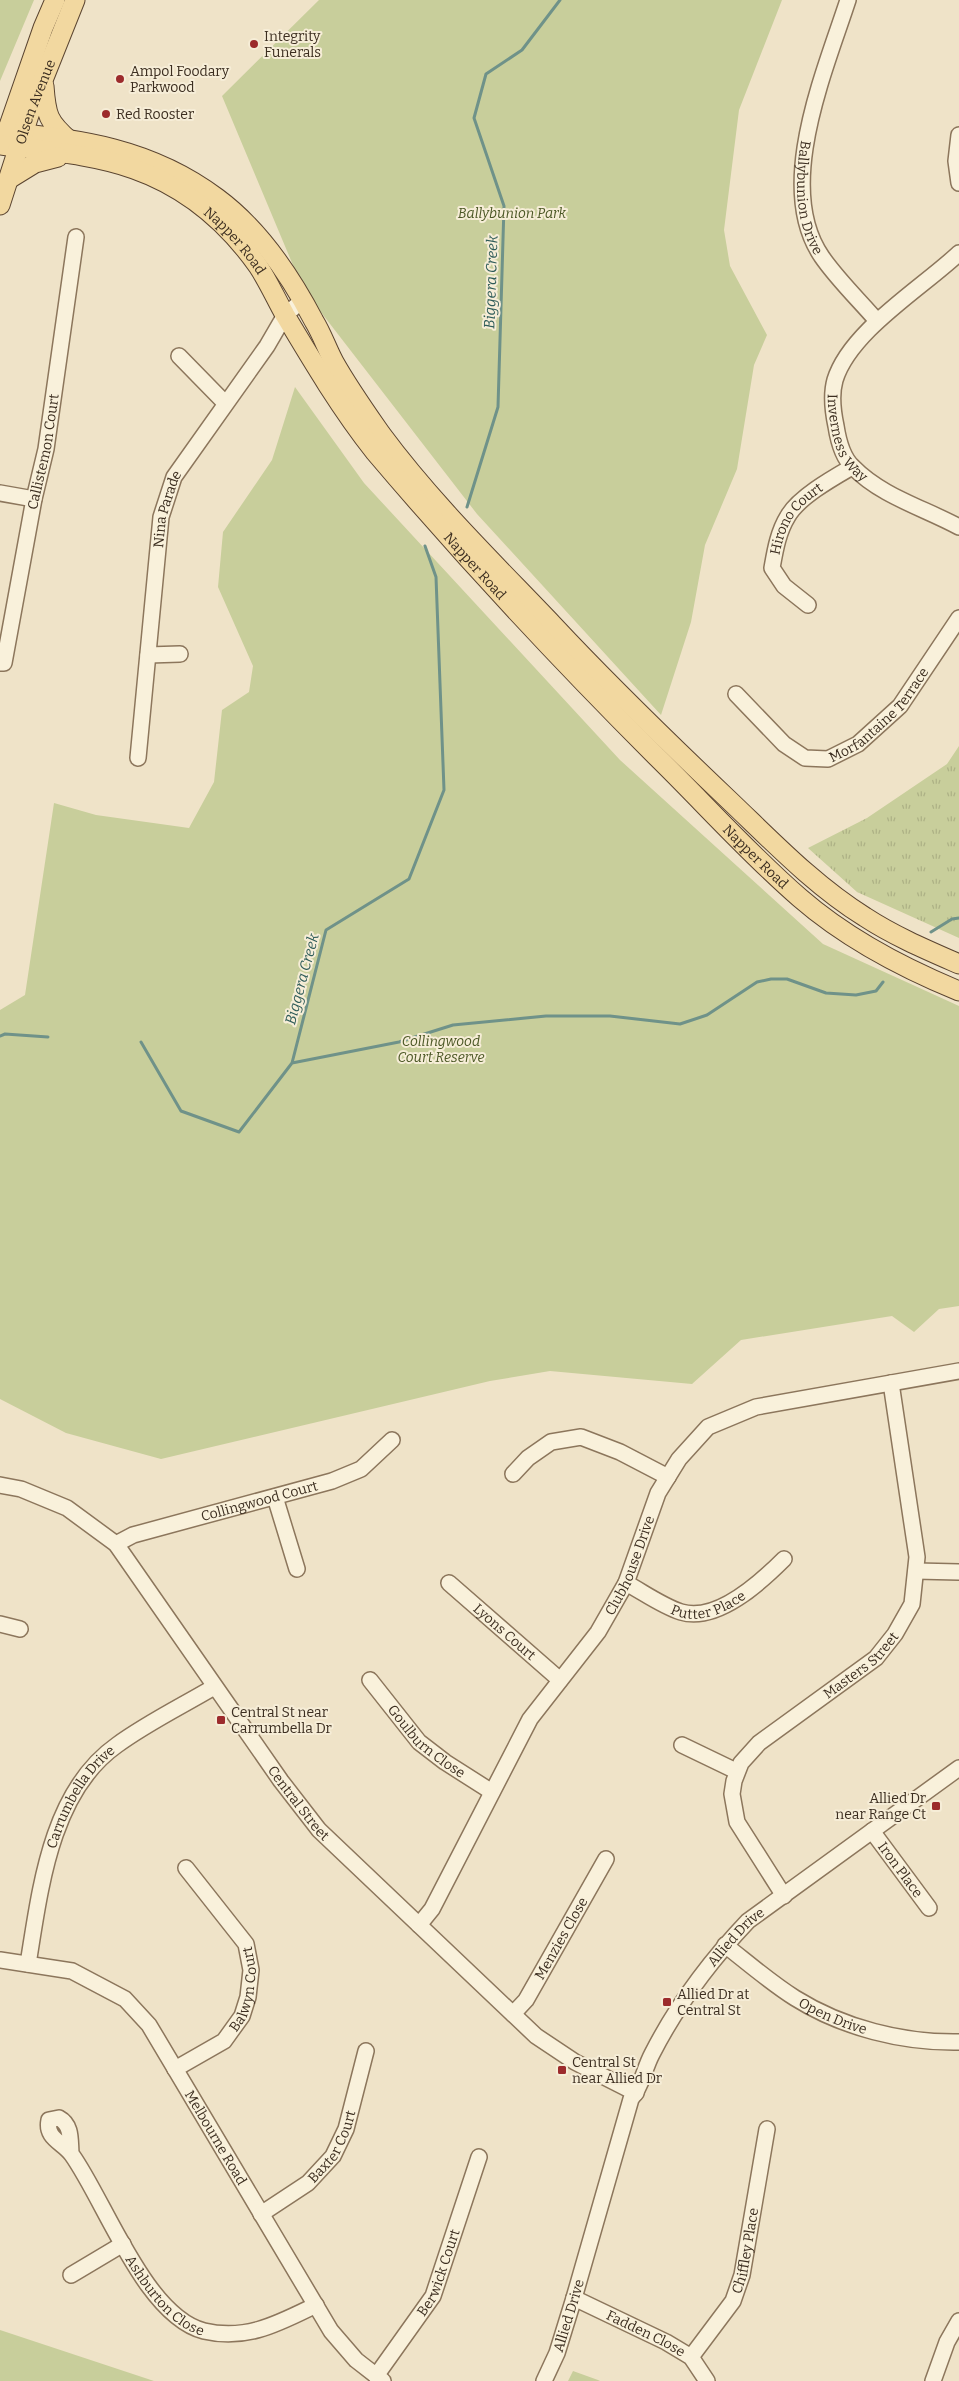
<svg xmlns="http://www.w3.org/2000/svg" width="959" height="2381" font-family="Bitter,serif">
<style>
.grass{fill:url(#grass-tufts)}
.green{fill:#c8ce9b}
.lines{fill:none;stroke-linecap:round;stroke-linejoin:round}
.stream{stroke:#6f9289;stroke-width:3}
.minor-casing{stroke:#8c765c;stroke-width:18}
.major-casing{stroke:#5a4430;stroke-width:21}
.minor{stroke:#f9f1db;stroke-width:15}
.major{stroke:#f2d8a0;stroke-width:19}
.poi-dot{fill:#9c2b2c;stroke:#f6edd7;stroke-width:2}
.labels{text-anchor:middle;stroke-width:4;stroke-linejoin:round;paint-order:stroke}
.poi-label{font-size:14px;fill:#3c2e20;stroke:#f6edd7;text-anchor:start}
.street-label{font-size:14px;fill:#3c2e20;stroke:#f6edd7}
.park-label{font-size:14px;font-style:italic;fill:#4c5826;stroke:#f6edd7}
.water-label{font-size:15px;font-style:italic;fill:#2f5c59;stroke:#f6edd7}
</style>
<defs>
<pattern id="grass-tufts" width="24" height="20" patternUnits="userSpaceOnUse" patternTransform="scale(1.25)"><rect width="24" height="20" fill="#c8ce9b"/><path d="M3 7l-1-3M5 7V3M7 7l1-3M15 17l-1-3M17 17v-4M19 17l1-3" fill="none" stroke="#adb185"/></pattern>
</defs>
<rect width="100%" height="100%" fill="#efe3c8"/>
<path class="grass" d="M959 746V938L857 892 808 848 867 818 947 764Z"/>
<path class="green" d="M0 0H34L0 81Z
M319 0H782L739 110 724 230 730 266 767 335 754 365 737 469 705 545 691 622 661 715 477 514 303 289 222 96Z
M295 387 364 483 620 760 823 944 959 1006V1306L939 1309 914 1332 892 1316 741 1340 692 1384 550 1371 490 1381 161 1459 66 1433 0 1399V1010L25 995 54 803 96 815 189 828 214 782 222 710 249 692 253 666 218 587 223 532 272 460Z
M0 2330 154 2381H0Z
M573 2371 598 2380 600 2381H568Z"/>
<g class="lines">
<path class="stream" d="M467 507 498 407 504 206 474 118 486 74 522 50 560 0
M931 932 952 919 959 918
M0 1036 5 1034 48 1037
M141 1042 181 1111 239 1132 292 1063 326 930 409 879 444 790 436 577 425 546
M292 1063 399 1042 453 1025 546 1016H610L680 1024 707 1015 757 982 771 979H787L826 993 856 995 876 991 883 982"/>
<g class="minor-casing">
<g id="minor">
<path id="s1" d="M848 0C825 71 774 188 822 257 838 280 859 300 877 321"/>
<path d="M959 135 956 161 959 183"/>
<path id="s2" d="M959 253C922 288 850 331 835 380 831 394 833 412 836 426 838 439 843 458 853 467 881 496 924 508 959 527"/>
<path d="M179 356 225 403"/>
<path d="M0 493 34 499"/>
<path id="s3" d="M808 605 784 586 772 568C775 551 778 532 788 516 799 497 833 478 852 467"/>
<path d="M148 655 180 654"/>
<path id="s4" d="M0 663H4L34 499 46 449 76 237"/>
<path id="s5" d="M736 694 784 744 805 758 828 759 858 744 900 706 959 618"/>
<path id="s6" d="M138 758 161 517 174 477 267 346 285 315 302 301"/>
<path d="M513 1474 528 1458 551 1442 581 1437 620 1452 668 1477"/>
<path id="s7" d="M0 1485 21 1489 67 1508 116 1544 281 1781 319 1830 536 2036 575 2062 636 2093"/>
<path d="M275 1497 297 1569"/>
<path id="s8" d="M116 1544 133 1535 332 1481 361 1469 392 1440"/>
<path d="M916 1571 959 1572"/>
<path id="s9" d="M449 1583 560 1680"/>
<path id="s10" d="M626 1583C643 1592 662 1606 681 1612 717 1623 761 1582 784 1559"/>
<path d="M0 1624 20 1629"/>
<path id="s11" d="M370 1680 419 1742 445 1762 492 1792"/>
<path d="M682 1745 736 1771"/>
<path id="s12" d="M872 1831 929 1908"/>
<path id="s13" d="M784 1896 737 1822 732 1794 734 1781 741 1763 759 1743 876 1658 895 1634 912 1604 917 1557 891 1383"/>
<path id="s14" d="M419 1925 432 1909 530 1719 598 1632 626 1583 658 1493 679 1459 708 1427 756 1407 959 1371"/>
<path id="s15" d="M725 1945C748 1963 771 1983 795 1998 843 2028 903 2043 959 2042"/>
<path id="s16" d="M0 1960 72 1971 125 1999 149 2025 331 2331 356 2360 383 2381"/>
<path id="s17" d="M28 1964C40 1891 50 1792 117 1745 147 1723 182 1706 214 1687"/>
<path id="s18" d="M513 2014 526 2000 606 1859"/>
<path id="s19" d="M175 2069 224 2041 242 2016 248 1997 251 1970 246 1944 186 1868"/>
<path id="s20" d="M71 2153C70 2140 72 2125 59 2118L49 2120C45 2139 63 2142 72 2155 105 2201 145 2316 204 2331 247 2341 279 2323 316 2305"/>
<path id="s21" d="M261 2214 308 2183 333 2156 346 2129 366 2051"/>
<path d="M71 2275 123 2244"/>
<path id="s22" d="M574 2298 666 2342 691 2357 707 2381"/>
<path id="s23" d="M691 2357 733 2301 742 2275 767 2129"/>
<path id="s24" d="M376 2376 433 2296 479 2157"/>
<path id="s25" d="M544 2381 557 2353 574 2298 631 2099C642 2086 644 2069 652 2054 677 2005 710 1961 748 1921L959 1768"/>
<path d="M933 2381 947 2342 959 2321"/>
</g>
</g>
<g class="major-casing">
<g id="major">
<path d="M44 86C46 115 48 122 70 141"/>
<path d="M0 132C79 138 152 149 217 198 259 229 290 275 314 321 322 334 327 349 334 362 348 387 365 411 381 434 432 503 494 563 553 625 610 686 670 744 730 801 773 842 815 886 865 917 894 936 927 950 959 964"/>
<path d="M3 143 43 28 55 0"/>
<path id="s26" d="M0 145C45 151 92 154 134 169 185 187 227 222 258 266 268 281 276 299 285 315 313 362 341 409 375 452 464 557 559 659 656 756 704 803 749 854 800 898 846 938 903 968 959 991"/>
<path d="M9 179 35 163 58 157"/>
<path id="s27" d="M0 205 29 115 75 0"/>
</g>
</g>
<use href="#minor" class="minor"/>
<use href="#major" class="major"/>
</g>
<g class="poi-dot">
<circle cx="254" cy="44" r="5"/>
<circle cx="120" cy="79" r="5"/>
<circle cx="106" cy="114" r="5"/>
<rect x="216" y="1715" width="10" height="10" rx="2.5"/>
<rect x="931" y="1801" width="10" height="10" rx="2.5"/>
<rect x="662" y="1997" width="10" height="10" rx="2.5"/>
<rect x="557" y="2065" width="10" height="10" rx="2.5"/>
</g>
<g class="labels">
<g class="poi-label">
<text x="264" y="41">Integrity<tspan x="264" dy="16">Funerals</tspan></text>
<text x="130" y="76">Ampol Foodary<tspan x="130" dy="16">Parkwood</tspan></text>
<text x="116" y="119">Red Rooster</text>
<text x="231" y="1717">Central St near<tspan x="231" dy="16">Carrumbella Dr</tspan></text>
<text x="926" y="1803" text-anchor="end">Allied Dr<tspan x="926" dy="16">near Range Ct</tspan></text>
<text x="677" y="1999">Allied Dr at<tspan x="677" dy="16">Central St</tspan></text>
<text x="572" y="2067">Central St<tspan x="572" dy="16">near Allied Dr</tspan></text>
</g>
<g class="street-label">
<text dy="5" stroke="none"><textPath href="#s27" startOffset="109">Olsen Avenue</textPath></text>
<text dy="5" stroke="none"><textPath href="#s1" startOffset="205">Ballybunion Drive</textPath></text>
<text dy="5" stroke="none"><textPath href="#s26" startOffset="262">Napper Road</textPath></text>
<text dy="5" stroke="none"><textPath href="#s2" startOffset="241">Inverness Way</textPath></text>
<text dy="5" stroke="none"><textPath href="#s4" startOffset="219">Callistemon Court</textPath></text>
<text dy="5" stroke="none"><textPath href="#s6" startOffset="251">Nina Parade</textPath></text>
<text dy="5" stroke="none"><textPath href="#s3" startOffset="109">Hirono Court</textPath></text>
<text dy="5" stroke="none"><textPath href="#s26" startOffset="668">Napper Road</textPath></text>
<text dy="5" stroke="none"><textPath href="#s5" startOffset="186">Morfantaine Terrace</textPath></text>
<text dy="5" stroke="none"><textPath href="#s26" startOffset="1072">Napper Road</textPath></text>
<text dy="5" stroke="none"><textPath href="#s8" startOffset="150">Collingwood Court</textPath></text>
<text dy="5" stroke="none"><textPath href="#s14" startOffset="419">Clubhouse Drive</textPath></text>
<text dy="5" stroke="none"><textPath href="#s10" startOffset="91">Putter Place</textPath></text>
<text dy="5" stroke="none"><textPath href="#s9" startOffset="74">Lyons Court</textPath></text>
<text dy="5" stroke="none"><textPath href="#s13" startOffset="304">Masters Street</textPath></text>
<text dy="5" stroke="none"><textPath href="#s11" startOffset="84">Goulburn Close</textPath></text>
<text dy="5" stroke="none"><textPath href="#s17" startOffset="178">Carrumbella Drive</textPath></text>
<text dy="5" stroke="none"><textPath href="#s7" startOffset="449">Central Street</textPath></text>
<text dy="5" stroke="none"><textPath href="#s12" startOffset="48">Iron Place</textPath></text>
<text dy="5" stroke="none"><textPath href="#s18" startOffset="90">Menzies Close</textPath></text>
<text dy="5" stroke="none"><textPath href="#s25" startOffset="490">Allied Drive</textPath></text>
<text dy="5" stroke="none"><textPath href="#s19" startOffset="114">Balwyn Court</textPath></text>
<text dy="5" stroke="none"><textPath href="#s15" startOffset="130">Open Drive</textPath></text>
<text dy="5" stroke="none"><textPath href="#s16" startOffset="299">Melbourne Road</textPath></text>
<text dy="5" stroke="none"><textPath href="#s21" startOffset="101">Baxter Court</textPath></text>
<text dy="5" stroke="none"><textPath href="#s23" startOffset="122">Chiffley Place</textPath></text>
<text dy="5" stroke="none"><textPath href="#s24" startOffset="122">Berwick Court</textPath></text>
<text dy="5" stroke="none"><textPath href="#s20" startOffset="264">Ashburton Close</textPath></text>
<text dy="5" stroke="none"><textPath href="#s25" startOffset="70">Allied Drive</textPath></text>
<text dy="5" stroke="none"><textPath href="#s22" startOffset="80">Fadden Close</textPath></text>
</g>
<g class="park-label">
<text x="512" y="218">Ballybunion Park</text>
<text x="441" y="1046">Collingwood<tspan x="441" dy="16">Court Reserve</tspan></text>
</g>
<g class="water-label">
<text transform="translate(491 282) rotate(-88)" y="5">Biggera Creek</text>
<text transform="translate(302 979) rotate(-75)" y="5">Biggera Creek</text>
</g>
</g>
</svg>
